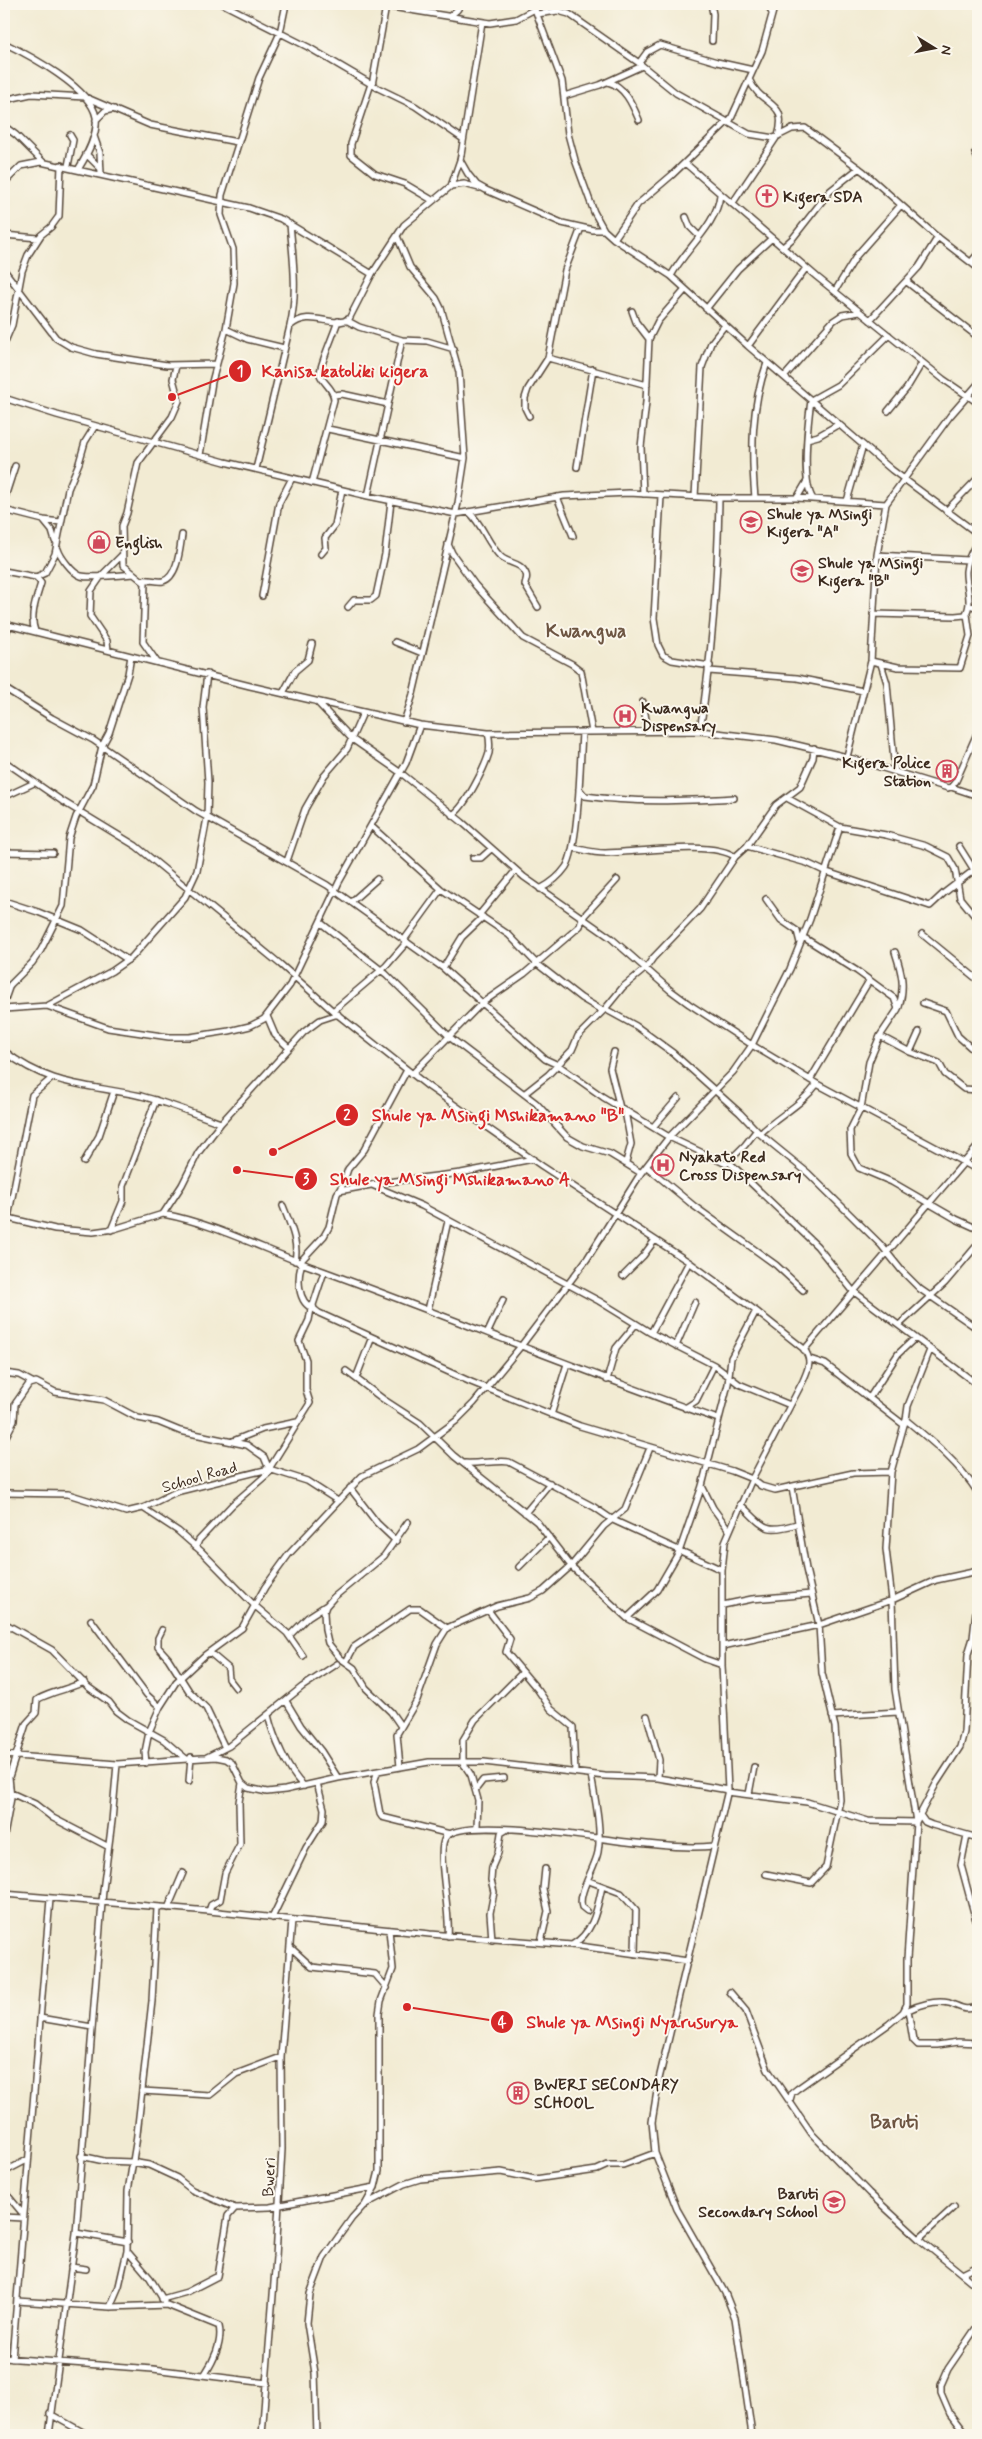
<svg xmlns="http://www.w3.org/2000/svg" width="982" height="2439" font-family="Mynerve,sans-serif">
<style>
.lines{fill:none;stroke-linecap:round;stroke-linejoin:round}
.minor-casing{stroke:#564739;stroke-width:8}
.minor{stroke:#fff;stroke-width:5}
.labels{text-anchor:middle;stroke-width:4;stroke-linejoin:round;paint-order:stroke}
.poi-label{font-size:16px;font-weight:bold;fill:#3b2a1e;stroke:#fbf7ec;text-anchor:start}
.street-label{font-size:16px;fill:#3b2a1e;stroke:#fbf7ec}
.quarter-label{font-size:19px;font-weight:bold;fill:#6d5542;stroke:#fbf7ec}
.leader{fill:none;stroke:#d62828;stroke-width:2}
.callout-dot{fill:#d62828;stroke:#fbf7ec;stroke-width:2}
.mark-label{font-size:15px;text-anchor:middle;font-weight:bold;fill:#fff}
.callout-label{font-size:18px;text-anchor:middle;font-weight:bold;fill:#d62828;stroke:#fbf7ec;stroke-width:4;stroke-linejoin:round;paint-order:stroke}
</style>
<rect width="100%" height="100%" fill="#fbf7ec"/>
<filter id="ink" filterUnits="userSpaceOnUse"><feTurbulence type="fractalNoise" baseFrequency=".02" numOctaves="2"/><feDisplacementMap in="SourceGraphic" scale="10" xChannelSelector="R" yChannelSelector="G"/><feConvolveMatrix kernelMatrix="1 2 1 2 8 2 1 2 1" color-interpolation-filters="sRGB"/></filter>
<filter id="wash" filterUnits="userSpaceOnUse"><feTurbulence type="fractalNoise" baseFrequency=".0096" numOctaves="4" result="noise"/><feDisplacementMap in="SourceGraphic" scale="20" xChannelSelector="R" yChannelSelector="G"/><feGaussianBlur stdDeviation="1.12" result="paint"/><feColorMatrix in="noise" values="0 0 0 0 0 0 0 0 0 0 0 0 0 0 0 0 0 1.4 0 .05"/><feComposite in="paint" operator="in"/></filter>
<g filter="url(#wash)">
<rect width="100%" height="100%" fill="#f2ebd3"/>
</g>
<g filter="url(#ink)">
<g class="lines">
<g class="minor-casing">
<path id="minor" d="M223 4 308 47 378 88 415 106 463 139
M373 4 490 23 516 19 535 9
M533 4 562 81 568 134 575 160 594 212 604 230 614 239 671 276 748 346 892 470 978 534
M711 4 713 14 712 41
M767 4 772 13
M537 14 558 11 569 14 639 63 676 93 749 134 774 138 792 129 805 128 864 172 935 235 978 268
M450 16 457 10 461 4
M482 22 461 155 460 160 468 174 477 185 486 190 562 223 593 230H604
M4 43C29 55 91 88 96 117 98 133 87 155 79 168
M639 63 647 52 660 45 717 62 753 70
M749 79C761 108 789 99 778 136
M608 82C625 86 633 106 639 120
M371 84 351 144V155L375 174 405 184 432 200
M372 85 386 6
M564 96 600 85 642 66
M4 100 31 94 85 97 150 125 237 142
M96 120 105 111 114 109
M729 123 762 51 775 4
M4 126 16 135 43 162
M94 136 100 153 101 173
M975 153 978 159
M86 154 100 168
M685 163 817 277 943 379 978 403
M68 166 73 140 70 135
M4 183 21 166 41 162 249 208 281 219 372 274
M451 186 464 184 479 188
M732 204 776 138
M686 217 690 227 699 236
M4 235 38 238
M397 236 410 267 436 298 441 308 459 372 465 458 458 503 413 694 404 722
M614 239 638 204 672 175 727 122
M783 247 793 238 830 191 859 168
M971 262 978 254
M4 270 56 338 71 347 96 354 167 365 216 364
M671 276C685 249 717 225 720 195
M907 282 978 337
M835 291 857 255 901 205
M706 309 738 269 772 238
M632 311 636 322 649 339
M346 320 359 327 402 340 427 341 454 349
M870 320 919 267 938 237
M290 326C298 293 293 258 290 224
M226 329 247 339 284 348
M4 344 12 325 22 271 28 255 41 235 51 227 59 216 61 165
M748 346 806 268
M548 358 647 385
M784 377 833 321 842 315 860 312
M334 395 342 394 388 404
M4 398 57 415 225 462 368 496 456 514 564 496 629 493 719 498H797L886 504 950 416 978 384
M888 411 907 388 922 363
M529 416 525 408V398L528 389 548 358 565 270 581 228
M328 429 465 458
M807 439 818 436 839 424
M200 455 212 382 226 329 234 283 233 249 221 215 222 195 259 78 280 33 286 4
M577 467 593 369
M256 469 290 326C311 308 331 329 349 319L372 274 404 225 451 186 460 160
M312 483 334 400C334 389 324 384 320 375 318 370 335 331 338 321
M643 494 641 447 646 402 649 339 658 321 685 290
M368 496 402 340
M661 496 654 618 658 645 663 655 672 660 710 666
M557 497 573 536
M695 497 702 367 711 343 725 325
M755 498C751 452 751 406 767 363
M797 498 807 481
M813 499C801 482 808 422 811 400L838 385 889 335
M4 500 15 466
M847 501 863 445
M4 510 43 520 61 522
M946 511 978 478
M469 512C483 525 487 543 501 557 509 564 521 562 526 574 528 578 525 581 525 585L538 607
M43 520 52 531 55 541
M448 544 452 553 475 585 523 638 572 664 581 671 592 732
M58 549C60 556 72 573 81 576 89 578 123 575 133 574
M321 554 326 548 325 538 335 525 342 490
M877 555 968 560
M4 571 36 577 45 573 55 554 68 489 79 463 85 442 95 426
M143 580C150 579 157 582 163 581 178 577 180 547 182 535
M262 596 279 503 292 478
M969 605 978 608
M348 607 354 600H371L376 596 385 554 391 501
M873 614 955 616 965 615C974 603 965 585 966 571 967 559 972 550 978 541
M4 624 250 686 420 725 488 733 700 731 776 740 847 757 948 788 951 787 956 781 978 731
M35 631C29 616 37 597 41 583L36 577
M4 639 9 625
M395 642 422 653
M108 650 107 641 90 616 91 591 102 575 121 556
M871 661 898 667 960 668 970 636 967 614
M157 662 143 642 145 583 123 565 122 526 127 513 138 463 172 417 179 401 173 379 176 366
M881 664 887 683 895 772
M709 671 797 678 863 691
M4 688 52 718 93 740 196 811 327 885 443 968 545 1059 558 1065 603 1097 669 1137 726 1164 745 1145 756 1131
M283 693 295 671 308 660 312 644
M317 702 352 739 401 773 462 822 524 877 611 938 670 990 689 1004 752 1045 817 1084 978 1170
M643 702 648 731
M700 731C712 653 718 577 719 498
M847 757 871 661 877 555 886 504
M4 761 62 801 136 846 280 964 333 1011 429 1087 542 1166 689 1262 756 1311 804 1349C813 1361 808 1369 803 1381L752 1479 725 1542 722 1570V1665L728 1790 659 2079 652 2122 655 2153 677 2209 725 2293 735 2318 752 2435
M951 787 978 796
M579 789 585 796C634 803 684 801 734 798
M4 797 34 783
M787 798 840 827 886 835 926 846 948 857 955 869 960 898 978 920
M452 815C465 808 485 767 489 753 490 746 490 740 488 733
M371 826 441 889 509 935 536 963 581 998 603 1011
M747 846 807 863 824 871 930 906 944 893 978 867
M959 846 974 870
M574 848C584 850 594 853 605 853 634 853 714 840 735 857
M4 852 53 853
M473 858H481L491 849
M287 861 305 809 324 776 347 749 363 713
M540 889C550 884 559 877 566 867 579 846 580 762 582 733
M766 899 781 920 797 931 800 943
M4 901 38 912 82 930 128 960
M351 902 377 879
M479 915 516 870
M321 923 386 974 452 1039 536 1103 567 1137 583 1146 610 1154 641 1173
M922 934 978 980
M803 937 857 971 894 998 898 1009 880 1036 869 1062 861 1108 850 1130 851 1153 859 1168 892 1182 956 1219 978 1229
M404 940 441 889
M895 952C902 973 905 986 899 1007
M443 968 462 937 483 917
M4 1002 10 985 32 963 41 950 63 906 69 838 76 817 93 785 102 746 109 733 128 674 131 656
M923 1003 946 1011 958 1036 978 1054
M47 1006 108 1028 169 1037H190L229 1031 250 1026 264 1019 290 985 339 882 406 763 420 725
M4 1009 47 1006 112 971 132 957 185 897 197 871 207 818 208 782 203 707 207 674
M605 1009 623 987 646 968 653 958 700 909 735 857 747 846 776 805 800 787 813 758 814 748
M333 1011 386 966 407 942
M267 1016 275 1035 289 1048
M880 1036 910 1052 939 1063 945 1074 964 1089 978 1090
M4 1051C50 1087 87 1084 141 1096 168 1103 195 1114 221 1123
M614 1052 610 1068 620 1108
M910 1052 919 1032
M412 1074 482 1003 524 974 580 926 582 918 617 880
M810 1080 869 981
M524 1094 548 1075 572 1050 578 1036 605 1009 636 1026 673 1053 740 1113 760 1134 808 1173 881 1245 902 1271 920 1289 978 1329
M625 1111 631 1144 626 1162
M653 1127 678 1098
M760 1134C778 1116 802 1105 817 1084
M84 1162 99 1136 114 1091
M729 1162 817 1246 853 1291 978 1385
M647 1167 694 1206 776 1265 803 1290
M372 1185 422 1206 599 1301 651 1333 714 1365 739 1384 790 1405
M339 1191 387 1182 461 1173 533 1159
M283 1206C290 1224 299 1242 295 1261
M163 1214C216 1224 264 1250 315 1268 450 1317 583 1372 718 1419
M4 1217 55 1229 93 1232 114 1229 163 1214 182 1185 198 1153 221 1123 304 1032 320 1020 338 1014
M8 1218 32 1095 51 1079
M111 1230 123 1201V1186L156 1100
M299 1263 324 1236 329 1227 337 1194 343 1184 348 1169 364 1150 407 1070
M302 1263C297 1277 297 1303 314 1309
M324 1272 313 1305 314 1309 319 1313 471 1382 580 1426 732 1471 752 1479 761 1486 775 1490 853 1473 891 1472
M623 1276 643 1256 655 1240
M428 1310 448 1221
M899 1325 945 1283 978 1244
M488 1332 503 1300
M651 1333 689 1262
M676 1346 695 1302
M804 1350 978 1146
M810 1359 825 1364 904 1425 906 1420C933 1442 960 1464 978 1493
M346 1371 383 1399 420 1423 454 1456 537 1522 571 1566 627 1618 705 1659 722 1665
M4 1373 19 1375 32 1382
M356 1378 372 1337
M607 1380 616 1348 636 1324
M870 1397 898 1354 915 1338
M685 1408 696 1401 714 1365
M551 1415 567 1364
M906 1420 908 1406 930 1350
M4 1440 14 1421 15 1404 29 1384 36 1382 55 1392 104 1400 138 1418 158 1422 180 1431 247 1445 264 1457 269 1469
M233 1441 263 1429 297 1422
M465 1463C476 1464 502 1460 509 1462L594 1507 613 1520 722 1570
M269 1469 310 1403 306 1390V1360L299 1341 309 1320 311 1309
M702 1486 713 1508 729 1530
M350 1488 377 1523 396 1541
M4 1493 68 1494 126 1512 143 1508 176 1492 269 1469 307 1481 338 1501
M740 1504C765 1527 763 1534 797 1524
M143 1508 178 1531 202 1552 254 1605 287 1633 303 1656
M525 1513 550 1483
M196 1547 199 1540 232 1505 272 1470
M519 1567 549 1537
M723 1605 752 1599 811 1594
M488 1610 510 1639 506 1652 538 1690 551 1709 573 1727 575 1772
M627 1618 657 1590 679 1552 702 1486 728 1384 731 1358 756 1311
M91 1620 147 1695 160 1707
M4 1623 52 1650 88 1687 109 1702 116 1711 128 1720 164 1740 185 1758
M162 1630 158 1638V1647L168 1658 189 1691 206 1708 225 1748
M289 1636 308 1617 325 1606
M723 1646 819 1625 892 1600 936 1580 978 1571
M209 1652 228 1668 229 1679 236 1688
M346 1662 354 1647 410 1609H420L447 1628
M286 1701 301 1726 321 1751 338 1778
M268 1715C273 1736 288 1772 304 1786
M647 1716 659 1760 658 1778
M832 1716 898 1712
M400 1725 391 1712 366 1688 354 1668 340 1658 328 1643 325 1630 324 1612 326 1606 334 1597 384 1556 408 1522
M4 1755 117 1764 216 1757 226 1759 232 1763 242 1783 248 1788 267 1792 285 1790 338 1778 429 1762H484L605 1776 658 1778 728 1790
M207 1757 229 1746 302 1687 337 1664
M146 1763 145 1752 149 1732 160 1707 176 1682 205 1655 242 1628 265 1587 289 1554 362 1476 418 1449 456 1421 474 1403 521 1346 587 1259 641 1173 669 1137 733 1072 752 1045 790 969 810 919 840 827
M400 1767 397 1734 417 1700 437 1644 447 1628 497 1606 530 1598 543 1591 571 1566 604 1526 625 1509 650 1448
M378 1771 374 1782 380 1814 382 1817 450 1834
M189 1781 191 1757
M476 1789 483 1780 504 1778
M727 1792 807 1802 868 1821 916 1822 936 1784 960 1747 964 1732 968 1654 973 1638 978 1594
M11 1793 35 1804 53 1818 107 1846
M749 1794 754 1767
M920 1815 925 1822 932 1825 978 1838
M477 1827 478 1800 471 1775 463 1763V1740L475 1720 523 1672
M967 1835 961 1865 978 1928
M4 1836 11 1798 9 1777 26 1724 36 1713 37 1700C44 1694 72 1688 84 1682
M766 1874 811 1883 826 1867 840 1800 835 1727 822 1673 819 1625 806 1569 792 1487
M589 1881 621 1893 636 1910 635 1954
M4 1894 209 1911 430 1934 572 1945 688 1961
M168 1908 183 1873
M209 1911 211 1905 220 1900 225 1873 240 1844 239 1802 242 1783
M587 1911 582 1907C577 1894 595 1868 598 1852 602 1830 595 1798 591 1775
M272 1918 306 1848 323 1821 324 1809 317 1783
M448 1936C451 1912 436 1853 445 1838 459 1815 600 1839 627 1842 656 1845 686 1849 714 1846
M492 1940 490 1913 494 1892 491 1880 492 1867 498 1853 501 1833 506 1830
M978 1941V1976
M541 1942 548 1911 543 1889 545 1869
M572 1945C594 1932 597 1909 602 1887
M290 1947 312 1967 375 1974 387 1988
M730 1992 746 2011 768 2070 812 2134 869 2193 919 2239 978 2287
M908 2010 913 2040 918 2045H937L958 2042 978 2043
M906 2011C918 2005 935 2000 949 2003 961 2007 965 2012 978 2006
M40 2018 92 2027
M142 2091 210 2095 236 2074 281 2057
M790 2100 792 2093 797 2089 889 2024 903 2012 907 2004V1959L916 1822 895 1689 892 1600 886 1549 891 1472 904 1425
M81 2156 104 2161 132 2162 149 2165 177 2178 192 2190 235 2208 270 2207 375 2187
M4 2172 27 2160
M4 2191 23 2214
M365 2205 375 2187 379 2171V2014L381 2001 393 1969 389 1930
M4 2217 23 2218
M76 2233 128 2242
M919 2239 954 2207
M127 2251 150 2278 164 2301
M71 2267 86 2269
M962 2274 978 2266
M162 2299 187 2292 218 2276 228 2216 235 2208
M17 2301 110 2307 167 2305 219 2326C223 2342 213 2362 205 2374
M110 2307 119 2286 127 2251 128 2191 136 2143 152 2001 157 1908
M4 2358 153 2369 267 2383
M12 2359 50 1899
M50 2414 88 2435
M49 2435 76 2233 103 1890 112 1821 117 1764
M262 2435 276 2257 282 2149 281 2057 292 1920
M317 2435 315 2373 307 2323 310 2294 324 2257 352 2218 364 2205 404 2184 420 2179 501 2172 535 2179 597 2170 608 2165H623L655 2153
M966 2435 950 2414 941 2393V2385L948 2369 978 2325"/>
</g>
<use href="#minor" class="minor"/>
</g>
</g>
<defs>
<g id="church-ring" transform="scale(1.125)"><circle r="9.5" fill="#fbf7ec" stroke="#d1495b" stroke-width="1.5"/><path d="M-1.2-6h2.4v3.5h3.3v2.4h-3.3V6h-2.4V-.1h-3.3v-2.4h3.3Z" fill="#d1495b"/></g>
<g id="school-ring" transform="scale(1.125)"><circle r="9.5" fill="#fbf7ec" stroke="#d1495b" stroke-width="1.5"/><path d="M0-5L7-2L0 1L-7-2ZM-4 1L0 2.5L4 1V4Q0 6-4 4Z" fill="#d1495b"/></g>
<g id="shop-ring" transform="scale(1.125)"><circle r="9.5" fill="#fbf7ec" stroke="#d1495b" stroke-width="1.5"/><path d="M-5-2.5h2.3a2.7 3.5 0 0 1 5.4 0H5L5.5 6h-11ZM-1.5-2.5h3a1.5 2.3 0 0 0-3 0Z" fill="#d1495b"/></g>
<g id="hospital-ring" transform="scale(1.125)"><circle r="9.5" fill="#fbf7ec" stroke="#d1495b" stroke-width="1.5"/><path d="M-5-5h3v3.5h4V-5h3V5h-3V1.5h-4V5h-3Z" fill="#d1495b"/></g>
<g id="building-ring" transform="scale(1.125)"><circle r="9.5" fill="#fbf7ec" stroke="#d1495b" stroke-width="1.5"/><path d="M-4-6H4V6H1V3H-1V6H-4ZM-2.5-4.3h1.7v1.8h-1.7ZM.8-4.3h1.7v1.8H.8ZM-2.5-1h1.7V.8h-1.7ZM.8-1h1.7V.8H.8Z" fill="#d1495b"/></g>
</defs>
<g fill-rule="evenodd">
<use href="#church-ring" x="767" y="196"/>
<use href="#school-ring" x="751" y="522"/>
<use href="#shop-ring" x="99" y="542"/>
<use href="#school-ring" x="802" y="571"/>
<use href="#hospital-ring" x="625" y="716"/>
<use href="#building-ring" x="947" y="771"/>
<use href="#hospital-ring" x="663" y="1165"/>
<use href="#building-ring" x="518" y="2093"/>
<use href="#school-ring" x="834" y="2202"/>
</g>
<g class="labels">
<g class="poi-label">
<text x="783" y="202">Kigera SDA</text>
<text x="767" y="519">Shule ya Msingi<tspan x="767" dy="18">Kigera "A"</tspan></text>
<text x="115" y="548">English</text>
<text x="818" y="568">Shule ya Msingi<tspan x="818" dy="18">Kigera "B"</tspan></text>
<text x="641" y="713">Kwangwa<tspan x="641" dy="18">Dispensary</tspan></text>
<text x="931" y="768" text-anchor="end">Kigera Police<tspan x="931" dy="18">Station</tspan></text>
<text x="679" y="1162">Nyakato Red<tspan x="679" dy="18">Cross Dispensary</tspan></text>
<text x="534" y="2090">BWERI SECONDARY<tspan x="534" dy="18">SCHOOL</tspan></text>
<text x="818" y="2199" text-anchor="end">Baruti<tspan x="818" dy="18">Secondary School</tspan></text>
</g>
<g class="street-label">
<text transform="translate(199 1476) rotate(-16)" y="6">School Road</text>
<text transform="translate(268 2177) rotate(-87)" y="6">Bweri</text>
</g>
<g class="quarter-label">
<text x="586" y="637">Kwangwa</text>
<text x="894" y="2128">Baruti</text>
</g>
</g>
<path class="leader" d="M172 397L240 371M273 1152L347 1115M237 1170L306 1179M407 2007L502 2022"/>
<g class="callout-dot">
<circle cx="172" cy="397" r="5"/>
<circle cx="273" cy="1152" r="5"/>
<circle cx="237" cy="1170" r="5"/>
<circle cx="407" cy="2007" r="5"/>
<circle cx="240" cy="371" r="12"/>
<circle cx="347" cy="1115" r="12"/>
<circle cx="306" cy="1179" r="12"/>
<circle cx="502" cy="2022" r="12"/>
</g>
<g class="mark-label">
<text x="240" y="376">1</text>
<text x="347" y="1120">2</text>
<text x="306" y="1184">3</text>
<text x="502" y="2027">4</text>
</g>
<g class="callout-label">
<text x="345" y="377">Kanisa katoliki kigera</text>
<text x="498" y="1121">Shule ya Msingi Mshikamano "B"</text>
<text x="450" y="1185">Shule ya Msingi Mshikamano A</text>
<text x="632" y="2028">Shule ya Msingi Nyarusurya</text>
</g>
<rect width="982" height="2439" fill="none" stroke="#fbf7ec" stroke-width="20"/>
<g transform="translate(934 48) rotate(100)" stroke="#fbf7ec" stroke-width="4" paint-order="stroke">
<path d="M0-4L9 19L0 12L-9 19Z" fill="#3b2a1e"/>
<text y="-8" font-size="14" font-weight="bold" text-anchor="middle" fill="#3b2a1e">N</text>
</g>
</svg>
